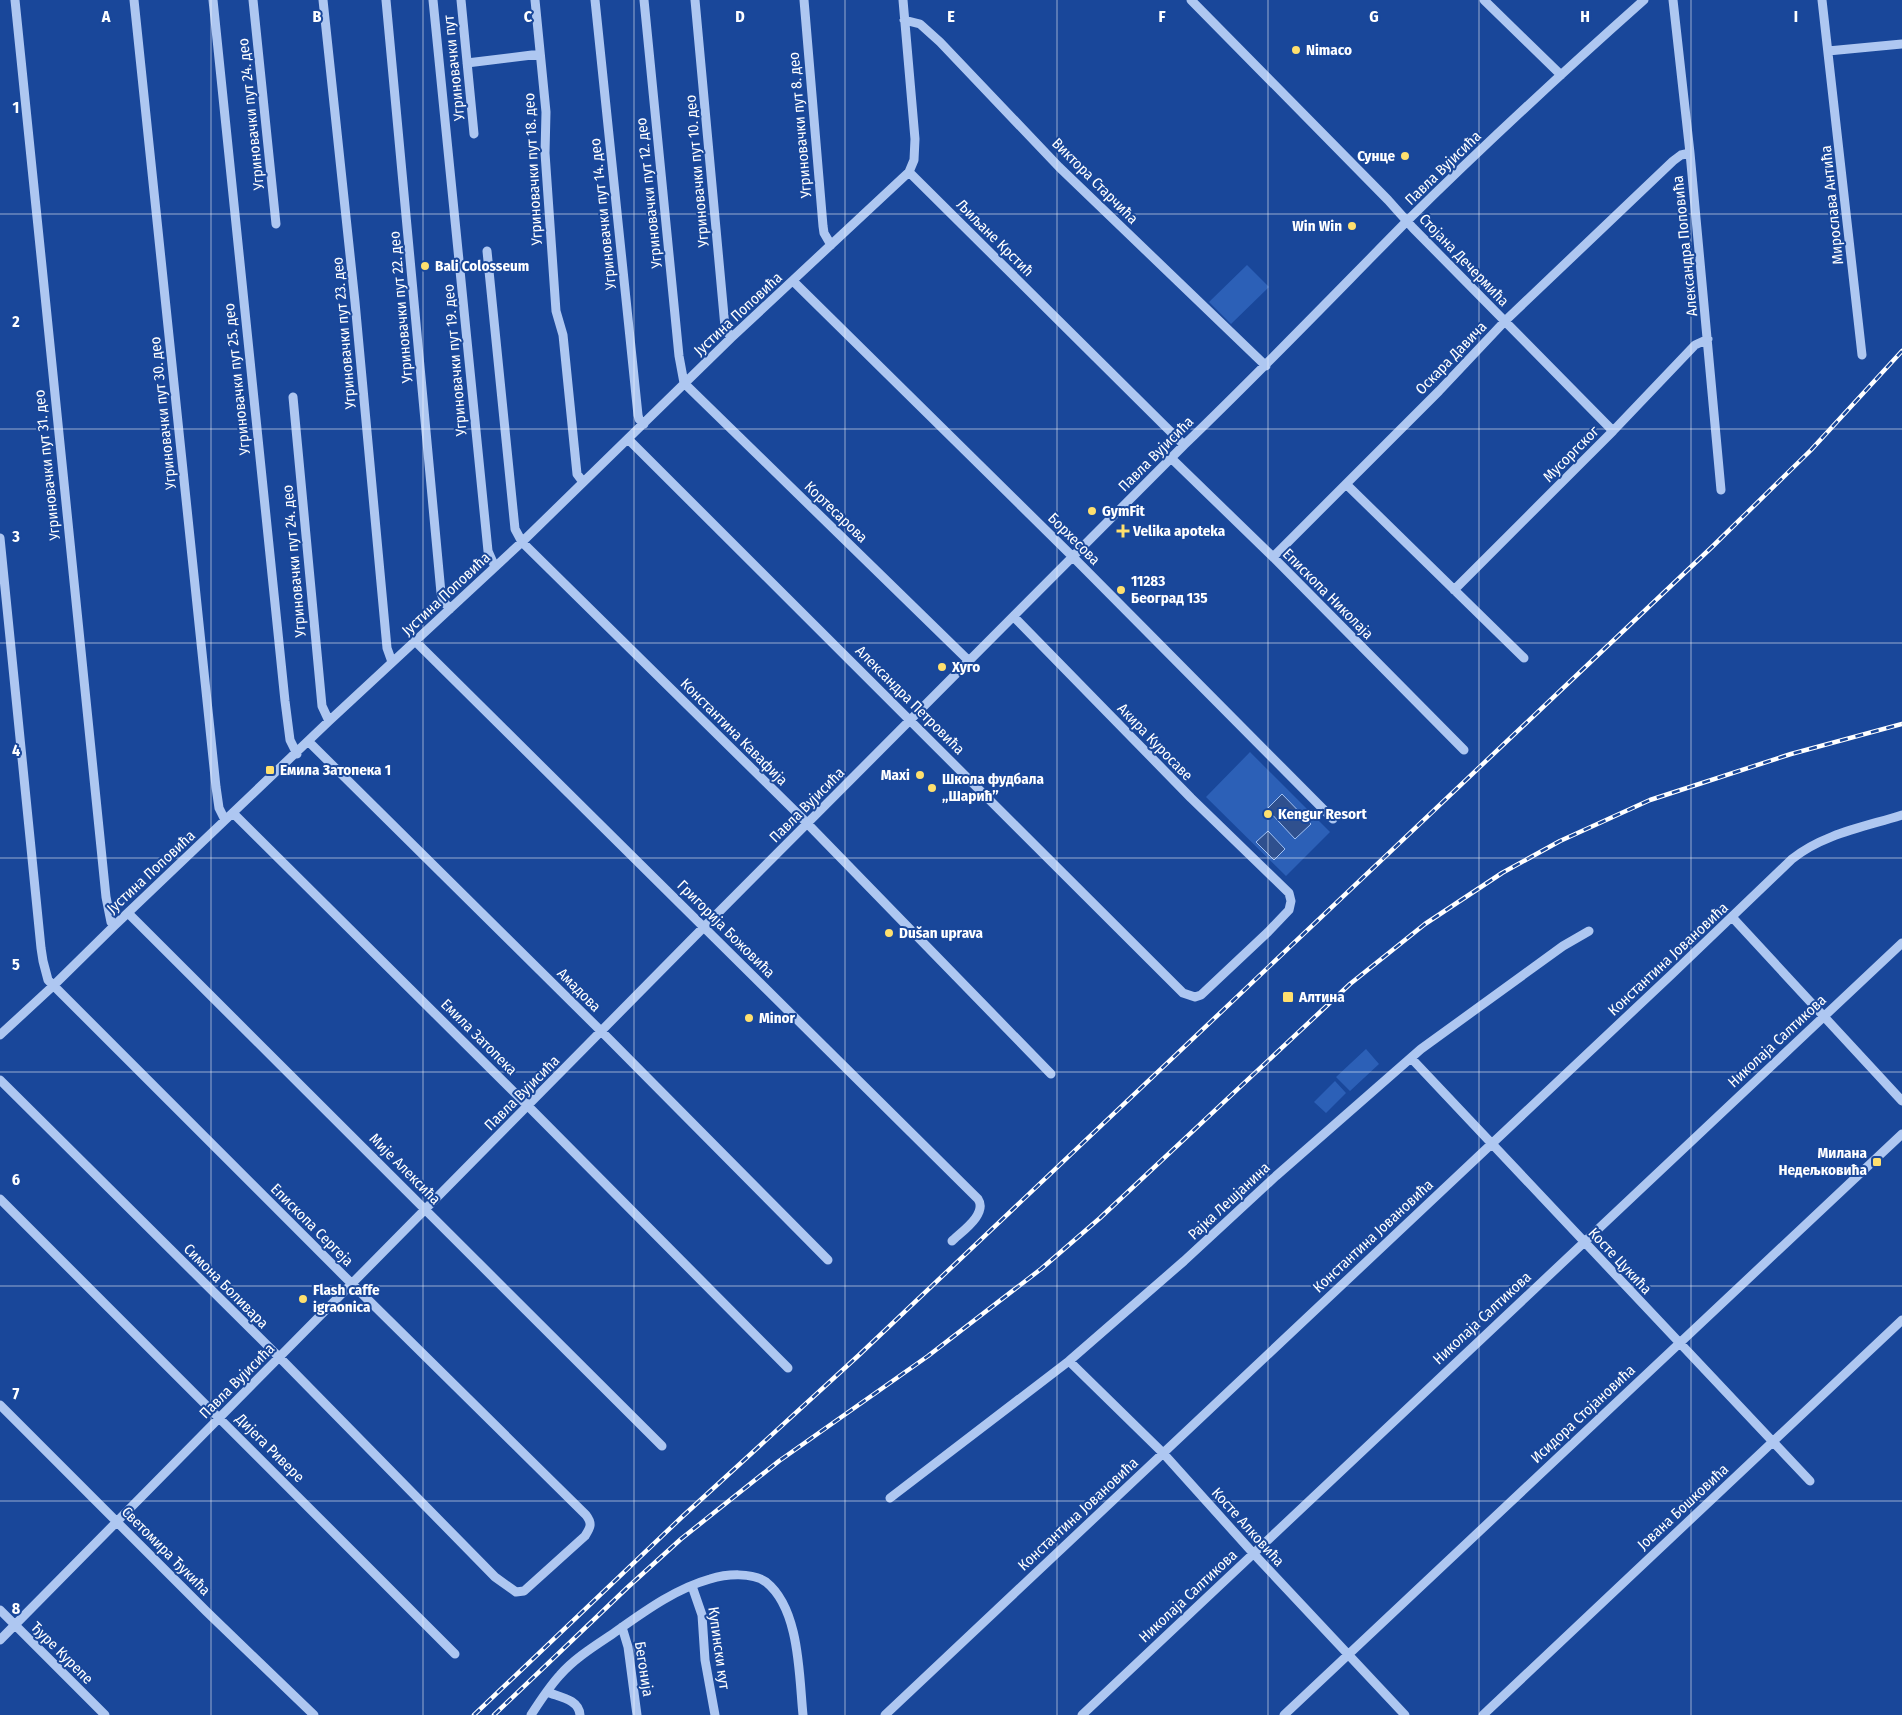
<svg xmlns="http://www.w3.org/2000/svg" width="1902" height="1715" font-family="'Fira Sans Condensed',sans-serif">
<style>
.green{fill:#2c60b7}
.water{fill:#2f508e;stroke:#a1c1f3}
.lines{fill:none;stroke-linecap:round;stroke-linejoin:round}
.minor{stroke:#aec7f1;stroke-width:9}
.rail-casing{stroke:#fff;stroke-width:4.5}
.rail{stroke:#19479a;stroke-width:2.5;stroke-dasharray:8;stroke-linecap:butt}
.grid{fill:none;stroke:#fff;stroke-width:1;stroke-opacity:0.55}
.poi-dot{fill:#ffe06e;stroke:#19479a;stroke-width:2}
.labels{text-anchor:middle;stroke-width:4;stroke-linejoin:round;paint-order:stroke}
.poi-label{font-size:15px;font-weight:bold;fill:#fff;stroke:#19479a;text-anchor:start}
.street-label{font-size:15px;fill:#fff;stroke:#19479a}
.grid-label{font-size:16px;text-anchor:middle;font-weight:bold;fill:#fff;stroke:#19479a;stroke-width:4;stroke-linejoin:round;paint-order:stroke}
</style>
<rect width="100%" height="100%" fill="#19479a"/>
<path class="green" d="M1247 265 1269 287 1231 324 1209 302Z
M1250 752 1330 832 1286 876 1206 797Z
M1366 1049 1379 1064 1350 1091 1336 1077Z
M1335 1081 1346 1093 1326 1113 1314 1102Z"/>
<path class="water" d="M1282 794 1311 824 1295 839 1267 809Z
M1268 831 1285 849 1274 860 1256 842Z"/>
<g class="lines">
<path class="minor" d="M15 0 106 897 111 922 114 926
M134 0 216 787 219 808 225 820
M213 0 285 701 290 740 297 754
M253 0 276 224
M323 0 355 302 387 648 392 662
M386 0 441 593 444 602 450 609
M433 0 488 551 495 567
M461 0 474 134
M535 0 546 112 545 153 556 311 563 335 577 474 583 482
M595 0 638 415 639 419 644 424
M644 0 679 356 684 383 969 661
M695 0 725 327 731 338
M804 0 823 226 824 233 831 245
M1191 0 1388 200 1413 228 1613 431
M1484 0 1561 75
M1673 0 1690 153 1721 490
M1822 0 1862 355
M904 20 920 24 940 42 1059 167 1266 366
M1828 51 1902 44
M467 63 540 54
M909 172 1184 445
M487 251 515 529 522 542 800 816 1051 1074
M793 281 1073 557 1333 819
M293 397 322 706 329 721
M628 439 1183 993 1195 997 1201 995 1268 932 1289 910 1291 901 1289 893 1191 798 1014 617
M1171 458 1273 557 1464 750
M1346 484 1524 658
M0 538 41 948 43 961 48 980 343 1275 586 1515C593 1524 590 1528 585 1536L524 1591 516 1592 495 1577 284 1362 0 1080
M1273 557 1439 391 1505 321 1673 161 1681 155 1690 153
M1454 590 1613 431 1695 345 1708 339
M415 641 978 1199C988 1214 961 1232 952 1241
M309 742 608 1038 828 1260
M233 813 528 1106 788 1368
M128 913 662 1446
M1732 917 1902 1101
M0 1035 53 986 114 926 329 721 522 542 731 338 909 172 914 160 915 139 903 0
M1411 1058 1810 1481
M0 1199 455 1654
M1069 1361 1163 1453 1253 1553 1405 1715
M0 1405 207 1612 314 1715
M890 1498 1069 1361 1184 1261 1276 1176 1421 1049 1563 946 1589 931
M692 1586 702 1615 705 1660 715 1715
M0 1610 105 1715
M622 1627 628 1647 637 1715
M0 1640 694 937 1184 445C1260 372 1332 297 1406 222 1483 146 1563 72 1644 0
M547 1692C559 1697 579 1699 580 1715
M531 1715C540 1701 549 1687 560 1675 574 1659 593 1647 611 1635 641 1614 674 1589 710 1579 726 1574 752 1572 766 1582 800 1609 799 1676 803 1715
M885 1715 1671 975 1792 859C1823 834 1864 827 1902 815
M1082 1715 1902 943
M1284 1715 1902 1134
M1483 1715 1902 1320"/>
<g class="rail-casing">
<path id="rail" d="M474 1715 683 1516 859 1355 1713 546 1811 450 1902 351
M494 1715 628 1587 681 1539 779 1461 928 1356 1041 1269 1100 1218 1350 984 1425 924 1502 873 1560 841 1650 800 1791 754 1902 724"/>
</g>
<use href="#rail" class="rail"/>
</g>
<path class="grid" d="M211 0V1715M423 0V1715M634 0V1715M845 0V1715M1057 0V1715M1268 0V1715M1479 0V1715M1691 0V1715M0 214H1902M0 429H1902M0 643H1902M0 858H1902M0 1072H1902M0 1286H1902M0 1501H1902"/>
<g class="poi-dot">
<circle cx="1296" cy="50" r="5"/>
<circle cx="1405" cy="156" r="5"/>
<circle cx="1352" cy="226" r="5"/>
<circle cx="425" cy="266" r="5"/>
<circle cx="1092" cy="511" r="5"/>
<path d="M1120.5 523.5h5v5h5v5h-5v5h-5v-5h-5v-5h5z"/>
<circle cx="1121" cy="590" r="5"/>
<circle cx="942" cy="667" r="5"/>
<rect x="265" y="765" width="10" height="10" rx="2.5"/>
<circle cx="920" cy="775" r="5"/>
<circle cx="932" cy="788" r="5"/>
<circle cx="1268" cy="814" r="5"/>
<circle cx="889" cy="933" r="5"/>
<rect x="1282" y="991" width="12" height="12" rx="2.5"/>
<circle cx="749" cy="1018" r="5"/>
<rect x="1872" y="1157" width="10" height="10" rx="2.5"/>
<circle cx="303" cy="1299" r="5"/>
</g>
<g class="labels">
<g class="poi-label">
<text x="1306" y="55">Nimaco</text>
<text x="1395" y="161" text-anchor="end">Сунце</text>
<text x="1342" y="231" text-anchor="end">Win Win</text>
<text x="435" y="271">Bali Colosseum</text>
<text x="1102" y="516">GymFit</text>
<text x="1133" y="536">Velika apoteka</text>
<text x="1131" y="586">11283<tspan x="1131" dy="17">Београд 135</tspan></text>
<text x="952" y="672">Хуго</text>
<text x="280" y="775">Емила Затопека 1</text>
<text x="910" y="780" text-anchor="end">Maxi</text>
<text x="942" y="784">Школа фудбала<tspan x="942" dy="17">„Шарић”</tspan></text>
<text x="1278" y="819">Kengur Resort</text>
<text x="899" y="938">Dušan uprava</text>
<text x="1299" y="1002">Алтина</text>
<text x="759" y="1023">Minor</text>
<text x="1867" y="1158" text-anchor="end">Милана<tspan x="1867" dy="17">Недељковића</tspan></text>
<text x="313" y="1295">Flash caffe<tspan x="313" dy="17">igraonica</tspan></text>
</g>
<g class="street-label">
<text transform="translate(454 68) rotate(-96)" y="5">Угриновачки пут</text>
<text transform="translate(251 114) rotate(-96)" y="5">Угриновачки пут 24. део</text>
<text transform="translate(800 125) rotate(-95)" y="5">Угриновачки пут 8. део</text>
<text transform="translate(1443 168) rotate(-44)" y="5">Павла Вујисића</text>
<text transform="translate(533 169) rotate(-93)" y="5">Угриновачки пут 18. део</text>
<text transform="translate(697 171) rotate(-95)" y="5">Угриновачки пут 10. део</text>
<text transform="translate(1095 181) rotate(45)" y="5">Виктора Старчића</text>
<text transform="translate(649 193) rotate(-96)" y="5">Угриновачки пут 12. део</text>
<text transform="translate(1832 205) rotate(-96)" y="5">Мирослава Антића</text>
<text transform="translate(603 214) rotate(-96)" y="5">Угриновачки пут 14. део</text>
<text transform="translate(995 238) rotate(45)" y="5">Љиљане Крстић</text>
<text transform="translate(1685 246) rotate(-96)" y="5">Александра Поповића</text>
<text transform="translate(1464 260) rotate(46)" y="5">Стојана Дечермића</text>
<text transform="translate(401 307) rotate(-95)" y="5">Угриновачки пут 22. део</text>
<text transform="translate(738 314) rotate(-43)" y="5">Јустина Поповића</text>
<text transform="translate(344 333) rotate(-95)" y="5">Угриновачки пут 23. део</text>
<text transform="translate(1451 358) rotate(-46)" y="5">Оскара Давича</text>
<text transform="translate(455 360) rotate(-95)" y="5">Угриновачки пут 19. део</text>
<text transform="translate(237 379) rotate(-96)" y="5">Угриновачки пут 25. део</text>
<text transform="translate(163 413) rotate(-96)" y="5">Угриновачки пут 30. део</text>
<text transform="translate(1156 454) rotate(-45)" y="5">Павла Вујисића</text>
<text transform="translate(1571 454) rotate(-45)" y="5">Мусоргског</text>
<text transform="translate(47 465) rotate(-96)" y="5">Угриновачки пут 31. део</text>
<text transform="translate(836 512) rotate(44)" y="5">Кортесарова</text>
<text transform="translate(1074 539) rotate(45)" y="5">Борхесова</text>
<text transform="translate(294 561) rotate(-95)" y="5">Угриновачки пут 24. део</text>
<text transform="translate(446 594) rotate(-43)" y="5">Јустина Поповића</text>
<text transform="translate(1328 594) rotate(45)" y="5">Епископа Николаја</text>
<text transform="translate(910 700) rotate(45)" y="5">Александра Петровића</text>
<text transform="translate(734 732) rotate(45)" y="5">Константина Кавафија</text>
<text transform="translate(1155 742) rotate(46)" y="5">Акира Куросаве</text>
<text transform="translate(807 805) rotate(-45)" y="5">Павла Вујисића</text>
<text transform="translate(151 872) rotate(-43)" y="5">Јустина Поповића</text>
<text transform="translate(726 929) rotate(45)" y="5">Григорија Божовића</text>
<text transform="translate(1668 959) rotate(-43)" y="5">Константина Јовановића</text>
<text transform="translate(579 990) rotate(45)" y="5">Амадова</text>
<text transform="translate(479 1037) rotate(45)" y="5">Емила Затопека</text>
<text transform="translate(1777 1041) rotate(-43)" y="5">Николаја Салтикова</text>
<text transform="translate(522 1093) rotate(-45)" y="5">Павла Вујисића</text>
<text transform="translate(405 1169) rotate(45)" y="5">Мије Алексића</text>
<text transform="translate(1229 1201) rotate(-43)" y="5">Рајка Лешјанина</text>
<text transform="translate(312 1225) rotate(45)" y="5">Епископа Сергеја</text>
<text transform="translate(1373 1236) rotate(-43)" y="5">Константина Јовановића</text>
<text transform="translate(1620 1261) rotate(47)" y="5">Косте Цукића</text>
<text transform="translate(226 1286) rotate(45)" y="5">Симона Боливара</text>
<text transform="translate(1482 1318) rotate(-43)" y="5">Николаја Салтикова</text>
<text transform="translate(237 1381) rotate(-45)" y="5">Павла Вујисића</text>
<text transform="translate(1583 1414) rotate(-43)" y="5">Исидора Стојановића</text>
<text transform="translate(270 1448) rotate(45)" y="5">Дијега Ривере</text>
<text transform="translate(1683 1507) rotate(-43)" y="5">Јована Бошковића</text>
<text transform="translate(1078 1514) rotate(-43)" y="5">Константина Јовановића</text>
<text transform="translate(1248 1527) rotate(48)" y="5">Косте Алковића</text>
<text transform="translate(166 1551) rotate(45)" y="5">Светомира Ђукића</text>
<text transform="translate(1188 1596) rotate(-43)" y="5">Николаја Салтикова</text>
<text transform="translate(719 1648) rotate(82)" y="5">Купински кут</text>
<text transform="translate(62 1653) rotate(45)" y="5">Ђуре Курепе</text>
<text transform="translate(644 1669) rotate(81)" y="5">Бегонија</text>
</g>
</g>
<g class="grid-label">
<text x="106" y="22">A</text>
<text x="317" y="22">B</text>
<text x="528" y="22">C</text>
<text x="740" y="22">D</text>
<text x="951" y="22">E</text>
<text x="1162" y="22">F</text>
<text x="1374" y="22">G</text>
<text x="1585" y="22">H</text>
<text x="1796" y="22">I</text>
<text x="16" y="113">1</text>
<text x="16" y="327">2</text>
<text x="16" y="542">3</text>
<text x="16" y="756">4</text>
<text x="16" y="970">5</text>
<text x="16" y="1185">6</text>
<text x="16" y="1399">7</text>
<text x="16" y="1614">8</text>
</g>
</svg>
